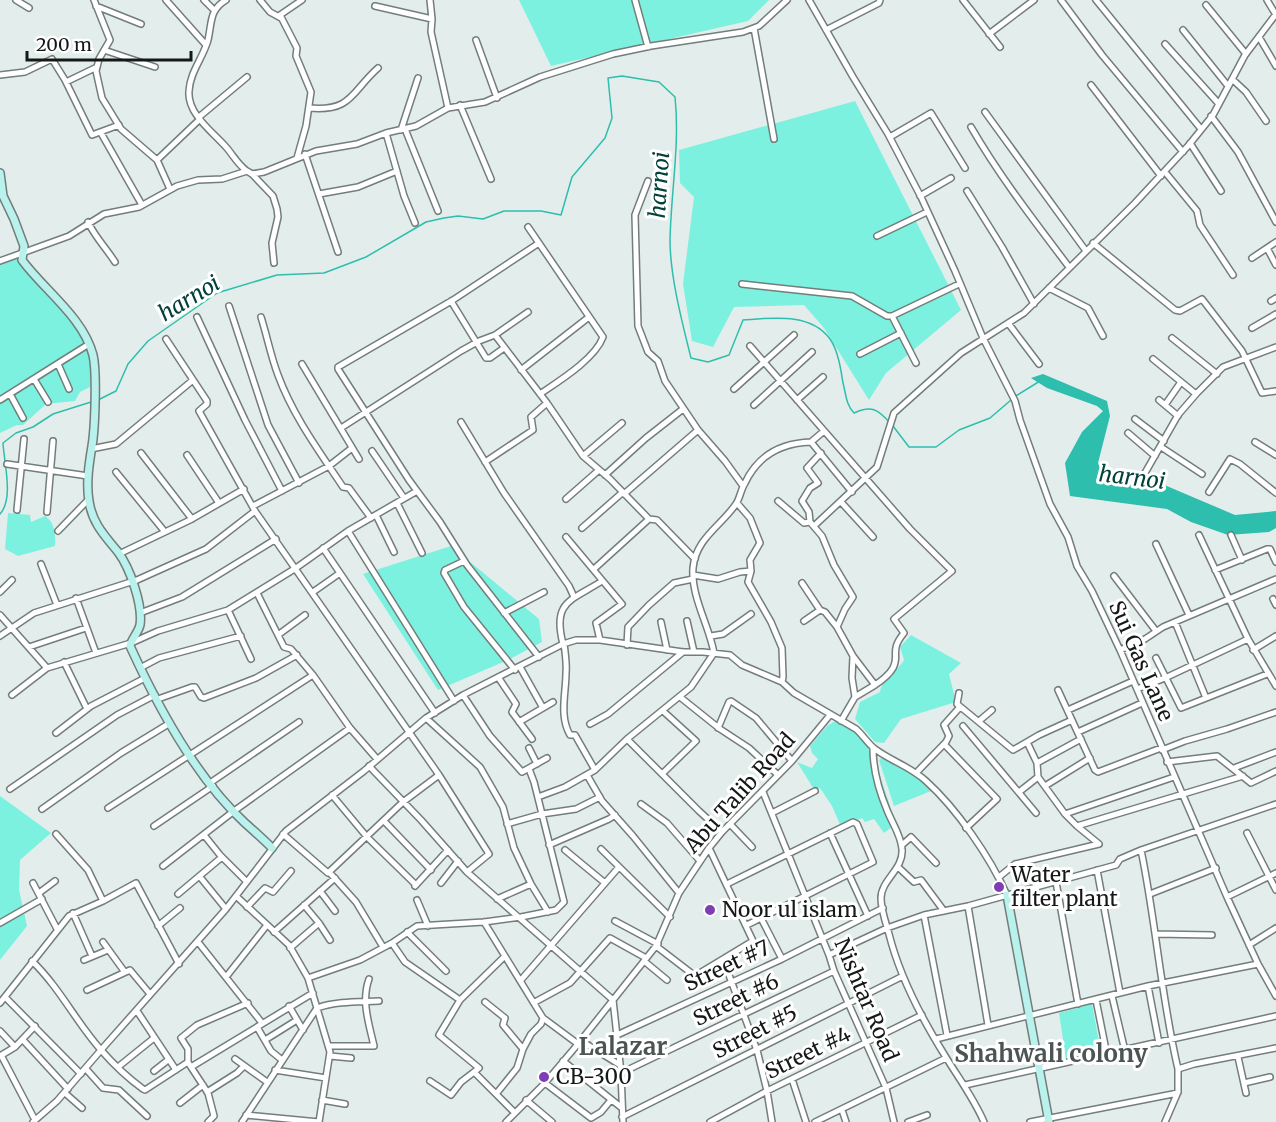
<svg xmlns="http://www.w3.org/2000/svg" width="1276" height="1122" font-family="Merriweather,serif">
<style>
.green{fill:#7cf1e0}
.water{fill:#2dbead}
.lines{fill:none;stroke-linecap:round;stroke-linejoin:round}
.stream{stroke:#2dbead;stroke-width:1.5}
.street-casing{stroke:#737d7b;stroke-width:8}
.secondary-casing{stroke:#737d7b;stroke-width:10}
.street{stroke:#fff;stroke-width:5}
.secondary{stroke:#b9f1ec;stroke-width:7}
.poi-dot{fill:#7e3db2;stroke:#fff;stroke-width:2}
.labels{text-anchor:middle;stroke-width:6;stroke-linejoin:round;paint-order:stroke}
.street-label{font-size:21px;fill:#141817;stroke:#fff}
.poi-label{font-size:21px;fill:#141817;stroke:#fff;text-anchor:start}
.water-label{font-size:22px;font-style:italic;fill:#02423b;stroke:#fff}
.quarter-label{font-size:24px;font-weight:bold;fill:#4c5553;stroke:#fff}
</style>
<rect width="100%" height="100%" fill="#e3eeec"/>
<path class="green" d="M519 0H769L748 21 551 66Z
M855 101 961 310 886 373 869 400 824 328 804 305 734 307 713 347 692 341 683 284 694 197 680 183 679 150Z
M17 257 19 264C43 288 85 324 91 359 92 368 90 378 90 387L80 392 75 401 46 404 23 425H17L0 433V264Z
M8 513 30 515 31 522 45 516C55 522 56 536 55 546L18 556 5 549Z
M451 546 539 619 542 642 508 660 438 690 363 574Z
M911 635 961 663 949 674 956 702 901 719 884 743 875 742 855 719 860 702 880 692C882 678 897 672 904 660L900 647Z
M835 721 845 724 860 734 870 746 896 824 884 833 874 819 865 822 862 818 841 827 832 806 820 788 815 791 797 762 812 768 818 759 812 753 810 746 827 726Z
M883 757 917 777 931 791 894 806 879 760Z
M0 796 51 833 20 860 19 890 27 926 0 960Z
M1092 1004 1101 1052 1066 1059 1059 1013Z"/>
<path class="water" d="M1043 374 1107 401 1110 416 1098 463 1104 479 1143 488 1155 481 1235 515 1276 511V528L1269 532 1228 535 1191 522 1167 509 1070 496 1065 463 1082 432 1103 411 1097 406 1047 388 1031 378Z"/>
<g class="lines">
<path class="stream" d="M1014 397 1040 381
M98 400 116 391 128 364 148 341 217 293 277 275 324 273 366 257 426 222 444 218 458 216 483 219 504 211H541L561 215 572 177 605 138 612 118 608 78 622 76 659 82 675 97C680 144 671 192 670 240 670 276 682 322 691 358L708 362 729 355 743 320C771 318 811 312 830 339 838 350 841 370 843 383 846 394 846 405 854 413 871 405 878 409 890 423
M893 426 909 447H936L959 430 990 418 1011 400
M0 514C14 499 4 463 3 443L16 433 33 427 53 414 91 402"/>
<g class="street-casing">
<path id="street" d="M16 0 29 8
M94 0 110 40 99 59 96 71 102 98 121 129 157 160 170 189
M166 0 206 45
M204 0 214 10
M226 0C209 10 212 23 208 40 203 58 190 72 189 91 187 114 213 132 226 147 233 155 238 165 247 171
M260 0 270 12 281 18
M430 0 432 19 431 32 448 108
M635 0 648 47
M809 0 853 77 888 134 921 197 955 271 983 338 1015 401 1020 420 1050 504 1068 537 1077 566 1092 591 1120 650 1227 897 1258 964 1276 996
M963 0 1000 47
M1061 0 1102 55 1183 152
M1096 0 1201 129
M1267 0 1276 15
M1206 5 1246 54
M96 6 141 24
M375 6 432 19
M754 28 774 139
M826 30 879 3 880 0
M1183 30 1228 86
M989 34 1034 0
M1259 37 1276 66
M476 40 497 98
M1165 44 1219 104
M104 50 155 67
M0 75 25 72 52 59 65 80 92 135 119 125
M1232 79 1246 92 1266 121
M66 82 97 67
M1091 85 1161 176
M460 105 491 179
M309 108C352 112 351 92 378 68
M985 112 1086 251
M1211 116 1238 152 1276 222
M199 117 247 77
M971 127C1000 177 1035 222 1069 267
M405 129 438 211
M401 130 418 78
M101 133 142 205
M386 133 404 196 415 223
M890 137 931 113 965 168
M1190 143 1221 191
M305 154 338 252
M297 158 306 126 311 92 296 56 297 48 280 15 302 0
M157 160 200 119
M1165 172 1197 211 1200 225 1233 275
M252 174 273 196 277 209 278 217 272 243 274 263
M648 181 635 215 638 326 648 352 658 361 665 381 698 430 725 461 743 486
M967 191 1002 247 1034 304
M319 194 358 187 397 171
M920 196 951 178
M88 222C95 237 106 248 115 262
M528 227 603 337C595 359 559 381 540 394
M877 236 927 212
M539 243 453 300 338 367V369L409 480 440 522 467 565 539 657
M1093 243 1175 310 1180 311 1202 299 1242 351 1262 393 1276 391
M1267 248 1276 265
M1252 258 1276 242
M0 261 69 236 104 214 139 207 177 186 198 180 222 179 247 171 252 174 264 172 316 151 357 144 386 133 416 126 448 108 485 102 540 77 613 54 651 46 743 32 759 26 787 0
M742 284 852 296 887 316H892L959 284
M1049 288 1088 308 1103 336
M451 301 486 358H490L504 348
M1271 301 1276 298
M229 306 268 425 299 483
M892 316 916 363
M197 317 245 420 282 491
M261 317C267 336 271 357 278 375 293 416 319 451 343 487L349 488 371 518
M1008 323 1039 364
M1252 328 1276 314
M495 335 547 403 583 456 610 479 649 519 657 520 695 559
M1172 338 1217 374
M166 339 207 401V404L199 411 255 511 439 775 489 854 467 872
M750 346 910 529 952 571 894 619 904 633C889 651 900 655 893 668 889 675 881 681 875 685L853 656
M860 354 901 333
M1153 359 1196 394
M58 364 69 389
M302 364 359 459
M521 370 589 317
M34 379 48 402
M734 389 794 335
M10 394 23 418
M0 400 89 344
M797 400 823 377
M1159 400 1178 416
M754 405 812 352
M1165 405 1181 382
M1135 419 1164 441
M461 422 504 493 569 586 574 597
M341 428 461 351 479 341 495 335 528 312
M1128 433 1155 456
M811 442 852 492
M1255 442 1276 455
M1161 447 1202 474
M91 449 116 444 193 380
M372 451 404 498
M141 453 192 519
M187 455 219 503
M583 456 622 423
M485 462 533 430 531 417 547 403
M7 464 88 476
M116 472 165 532
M605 475 646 438 683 409
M1141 480 1178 415 1197 393 1223 367 1276 347
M1209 492 1230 459 1240 464 1276 493
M624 494 698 430
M566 499 599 470
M778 501 804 523 810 522 809 512 802 501 810 488 818 483 807 468 821 453
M841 502 873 537
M397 503 422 553
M737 503 750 518 760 543 750 560 751 571 748 582 771 622 782 648 783 677 782 682
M253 506 329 466 352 448
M17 510 24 439
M47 512 53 441
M376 515 394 552
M810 522 822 536 834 565 853 597 845 609 837 627 853 656 852 678 855 697 841 721
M814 526 877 467 894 413 961 353 1024 313 1135 203 1188 146 1213 115 1245 55 1276 14
M582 528 623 492
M58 531 88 500
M348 531 454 701
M1199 535 1248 639 1276 686
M1231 535 1242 560
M566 537 622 604 596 623 600 640
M1156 544 1189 615
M323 548 435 713
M119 554 190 520 244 489
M464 561 445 570 444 573 464 607 515 670
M41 564 57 605
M594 569 649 519
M1215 570 1267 549H1270L1276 562
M693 575 718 579 740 572 751 571
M1114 576 1156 631
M802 583 820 610
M0 592 12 580
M313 592 340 573
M76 598 96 653
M1273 599 1276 605
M228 610 251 659
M140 613 182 597 276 539
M504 613 544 592
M0 615 47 668
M687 621 694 652
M804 621 820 610 825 612 837 627
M661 622 667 650
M1175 622 1206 698
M278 635 305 615
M0 636 34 613 137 580 206 549 255 511
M711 636 723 634 751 614
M564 643C565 653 567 663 566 673 566 693 559 716 570 735H575L595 770
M563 644C552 601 571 601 602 581
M627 645 628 627 649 605 674 583 693 579
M29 647 86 628
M1120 650 1145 639 1163 627 1276 579
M1253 650 1276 636
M1156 658 1181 708 1267 674
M64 662 87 709
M520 667 543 708
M140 668 159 658 241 636
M313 675 350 728 377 759
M498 677 516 704 512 712 532 739
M1137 689 1165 678 1248 639
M1058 690 1095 770 1098 772 1161 748
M959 693 957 704 1013 750 1039 735 1072 720
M12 695 47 668 131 643 158 631 228 610 296 568 348 531 417 491
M463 695 490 736 522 772 547 758
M680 697 720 729 749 748 778 775
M855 697 875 685
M158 699 192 687H195L201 697 204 698 256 678 297 655
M1068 710 1133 681
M426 718 480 767 503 807 514 848 531 884 548 912
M979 721 992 710
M519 722 553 702
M590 724 608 714 683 652
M963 726 1036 813
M718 728 729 702 731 701 756 718 792 761
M1078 732 1142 703
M56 733 91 706 145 678
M627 739 699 811 722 832
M944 744 997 799 966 828
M529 748 537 764
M873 748C873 768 879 791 887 810 892 823 901 835 902 849 904 869 881 880 881 898 881 910 886 923 889 934 900 978 923 1021 947 1059 960 1080 974 1099 984 1122
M1162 750 1185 741 1227 729 1276 712
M1167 762 1217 756 1251 783 1276 771
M1037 763 1081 739
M369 766 421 820 467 872 613 1000 621 1073 623 1122
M1234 768 1276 752
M916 773 946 742 949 736 944 725 960 707
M662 774 696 741 663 711
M587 775 602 801 633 836 679 893
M210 783 299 722
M1045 786 1090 758
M10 789 117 715 155 695
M763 792 829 955 834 971 886 1088 894 1122
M1019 792 1038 777
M332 795 367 837 416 885
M538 797 565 787 595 770 627 739 691 687 714 653C709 625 691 597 693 568 696 538 721 526 736 504 740 498 741 489 745 483 758 455 782 443 811 442L824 431
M641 804 667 823 700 861
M108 808 313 675 291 649 284 647 257 593
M42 809 121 753 170 723
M772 813 815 791
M1065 814 1174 777
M384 821 431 870
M507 824 542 814 576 809 600 797
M730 824 752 847
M154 826 213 786
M1077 826 1243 776
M830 833 868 916
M1247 833 1276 890
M56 834 88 870 103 901
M283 834 328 873 403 802 439 775
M204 835 220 855 246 881
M549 845 609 819 615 815
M902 845 911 837 936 863
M601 849 670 917
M565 850 605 883
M1141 850C1156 922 1161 997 1178 1069
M163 866 234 811 350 728
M898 867 914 882 921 880 944 911
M1097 870 1120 993
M329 872 356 902 383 947
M200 877 226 909
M999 877 1015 864 1099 844 1077 826 1065 814 1038 777 1037 763 1027 742
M1056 882 1078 1004
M33 883 57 929
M441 883 458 861
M727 884 853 822 857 824 873 862 747 925
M415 886 448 850
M320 891 335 911
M39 893 55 881
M178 894 222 857
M1150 894 1216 868
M236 896 289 945 308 978 330 1052 319 1122 246 1115
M1227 897 1276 873
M497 899 531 884
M417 900 428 926
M304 905 319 923 330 940
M968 906 988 1025
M247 907 265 888 273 892 291 871
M73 913 92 956
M924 915 947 1035
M761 918 782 959
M615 921 658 944
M484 922 543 1018 578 1044
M0 923 42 899
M158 926 180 908
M274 932 335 878
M407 932 446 971
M1156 934 1212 935
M103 942 124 971
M198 942 262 1023
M392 943 405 962 460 1000
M1249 945 1276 928
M656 946 695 976 753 941 709 848
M290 948 319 923
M829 955 887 928 924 915 968 906 1116 865 1120 859 1141 850 1276 804
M505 956 460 1000 439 1035 479 1068 474 1072 514 1112
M723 959 757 1050 767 1091 772 1122
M84 960 108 950
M32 961C60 988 76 1022 101 1050 114 1065 128 1078 143 1089L145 1090 188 1062 191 1067
M644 961 667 980
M226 977 267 925
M308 978 360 960 392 943 417 926 484 922 521 917 556 910 564 902 534 782 529 769
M521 980 619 867
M1148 986 1159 1043
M87 990 130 970 150 994
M1112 996 1125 1051
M5 997 81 1074
M1096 1000 1107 1055
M485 1002 505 1018 503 1025 523 1049
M535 1002 570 983 610 938 646 958
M0 1003 69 916 103 901 136 883 179 964
M289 1006 303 1030
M137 1011 176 1070
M257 1027 271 1051 282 1060
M0 1031 15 1047
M617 1035 782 959 883 908
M936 1039 1148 986 1258 964
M23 1040 68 1089
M265 1040 297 1020
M580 1040 620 1065
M329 1046H374C369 1024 361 1001 369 979
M1 1055 35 1120
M0 1056 15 1047 35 1026
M330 1056 351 1058
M1238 1057 1246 1093
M235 1059 267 1082
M563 1061 622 1108
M188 1062V1049L181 1038 197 1025 248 1003
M118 1067 154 1038
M86 1069 103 1088 119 1090 147 1116
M275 1070 326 1078
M154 1071 168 1060
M621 1073 834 971
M792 1079 806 1122
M430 1081 451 1095 461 1082 474 1072
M545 1083 591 1118 601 1112 611 1100
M1244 1083 1270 1077
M965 1085 1276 1016
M207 1092 237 1073 244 1066
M65 1093 82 1108
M496 1094 517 1068 523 1049 531 1034 541 1024 543 1018
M322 1100 345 1104
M526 1100 552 1122
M180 1103 203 1085
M842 1110 846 1122
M622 1117 903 976
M33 1122 57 1101 101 1050 226 909 286 831 364 771 426 718 463 695 563 644 576 640H600L683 652H703L730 655 742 665 782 682 794 693 856 729C863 735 868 744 875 749 891 761 911 767 926 781 957 809 990 857 1007 895
M208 1122 214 1116 208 1093 191 1067 313 993
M242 1122 317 1008C337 1001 359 1002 379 1001
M506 1122 545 1083 578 1044 656 946 679 893 709 848 722 832 792 761 830 715
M710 1122 767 1091 922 1015
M815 1122 946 1058
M908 1122 927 1115
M1030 1122 1173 1094 1178 1092
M1165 1122 1178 1092V1069L1194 1064 1276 1048"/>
</g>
<g class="secondary-casing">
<path id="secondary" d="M0 173 3 196 14 219 24 246 22 260C44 290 83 317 93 355 97 372 95 428 92 446 89 464 86 483 89 501 92 523 105 536 118 552 130 568 143 605 140 625 138 633 132 638 130 646 157 705 197 779 245 823 254 831 263 839 272 848
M1007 895 1049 1122"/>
</g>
<use href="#street" class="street"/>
<use href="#secondary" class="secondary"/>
</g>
<g class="poi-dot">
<circle cx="999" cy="887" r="6"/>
<circle cx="710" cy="910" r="6"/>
<circle cx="544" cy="1077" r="6"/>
</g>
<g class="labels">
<g class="street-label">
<text transform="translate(1141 661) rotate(66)" y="7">Sui Gas Lane</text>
<text transform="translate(740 793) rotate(-48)" y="7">Abu Talib Road</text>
<text transform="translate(727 966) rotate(-25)" y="7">Street #7</text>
<text transform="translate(736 1000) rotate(-26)" y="7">Street #6</text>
<text transform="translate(866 1000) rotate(67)" y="7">Nishtar Road</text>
<text transform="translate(755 1032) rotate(-27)" y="7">Street #5</text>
<text transform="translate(808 1053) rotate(-26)" y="7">Street #4</text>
</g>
<g class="poi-label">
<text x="1011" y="882">Water<tspan x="1011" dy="24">filter plant</tspan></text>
<text x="722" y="917">Noor ul islam</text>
<text x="556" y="1084">CB-300</text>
</g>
<g class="water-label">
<text transform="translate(659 185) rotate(-86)" y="8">harnoi</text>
<text transform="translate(189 298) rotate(-31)" y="8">harnoi</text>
<text transform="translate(1132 477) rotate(7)" y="8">harnoi</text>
</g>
<g class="quarter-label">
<text x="623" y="1055">Lalazar</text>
<text x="1051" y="1062">Shahwali colony</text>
</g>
</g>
<path d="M27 51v9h164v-9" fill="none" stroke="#141817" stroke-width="3"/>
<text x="36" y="51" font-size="18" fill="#141817" stroke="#ffffff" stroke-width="4.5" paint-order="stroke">200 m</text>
</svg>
